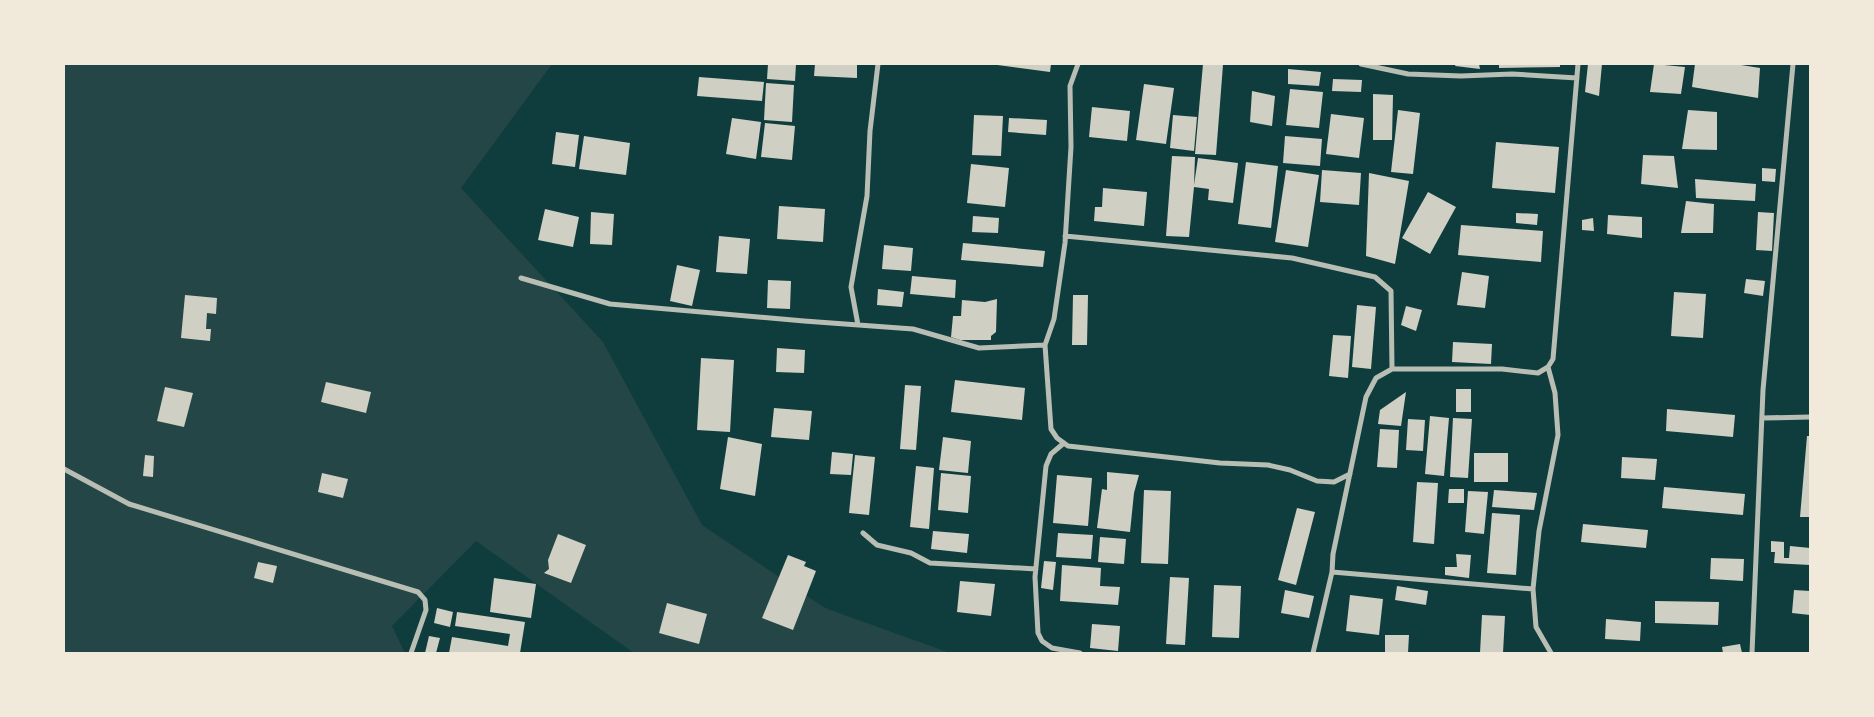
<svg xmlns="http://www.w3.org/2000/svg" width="1874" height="717" font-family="'Libre Baskerville',serif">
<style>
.green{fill:#244646}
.building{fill:#cfcfc3}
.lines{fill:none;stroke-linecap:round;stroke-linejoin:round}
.minor{stroke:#b8beb3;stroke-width:5}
</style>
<rect width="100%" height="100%" fill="#0f3d3e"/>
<path class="green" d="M64 64H552L461 188 603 342 702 525 825 608 950 653H634L476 541 392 626 405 653H64Z"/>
<path class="building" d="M768 64H796L795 81 767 79Z
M815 64H857V78L814 76Z
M990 64H1051L1050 72Z
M1203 64 1223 65 1216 155 1195 154Z
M1456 64H1479L1480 69 1455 66Z
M1499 64H1560V67L1499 68Z
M1588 64H1602L1599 96 1585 92Z
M1654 64 1685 67 1681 94 1650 92Z
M1695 64H1735L1760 68 1758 98 1692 87Z
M1288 69 1321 72 1319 86 1288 84Z
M699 77 764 82 762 101 697 96Z
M1333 79 1362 80 1361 92 1332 91Z
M766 83 794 85 792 122 764 120Z
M1144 84 1174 88 1166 144 1136 140Z
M1290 89 1323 92 1319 128 1286 125Z
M1252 91 1275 96 1272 126 1250 122Z
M1373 94 1393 95 1392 140H1373Z
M1092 107 1130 111 1127 141 1089 137Z
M1398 110 1420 113 1413 174 1391 172Z
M1688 110 1717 112V150L1682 149Z
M1331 114 1364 118 1359 158 1326 154Z
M974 115 1003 116 1001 156 972 155Z
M1173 115 1197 117 1194 151 1170 148Z
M732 118 761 122 756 159 726 154Z
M1009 118 1047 120 1046 135 1008 132Z
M765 123 795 126 792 160 761 157Z
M556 132 579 135 575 167 552 164Z
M584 136 630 143 626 175 579 169Z
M1285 136 1322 139 1320 166 1283 163Z
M1496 142 1559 147 1555 193 1492 188Z
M1643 155 1674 156 1678 188 1641 184Z
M1172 156 1195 157 1194 185 1198 158 1238 163 1233 203 1208 200 1209 189 1194 187 1189 237 1166 236Z
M1246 162 1278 166 1271 228 1238 224Z
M971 164 1009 168 1005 207 967 203Z
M1762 168 1776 169 1775 182 1762 181Z
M1286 170 1319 175 1308 247 1275 242Z
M1322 170 1361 173 1359 205 1320 202Z
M1369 173 1409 181 1395 264 1366 256Z
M1695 179 1756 184 1755 201 1696 198Z
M1103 188 1147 192 1144 226 1094 221 1095 207H1102Z
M1428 192 1456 207 1430 254 1402 238Z
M1686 201 1714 204 1713 233H1681Z
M779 206 825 209 823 242 777 239Z
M545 209 579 217 573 247 538 240Z
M591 212 614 214 612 245 590 244Z
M1758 212 1774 213 1772 251 1756 250Z
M1516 213 1538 214 1537 225 1516 223Z
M1608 215 1642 217V238L1607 234Z
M973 216 999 218 998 233 972 232Z
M1593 218 1594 231 1582 230V220Z
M1461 225 1543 231 1541 262 1458 255Z
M719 236 750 239 747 274 716 272Z
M963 243 1045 251 1043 267 961 260Z
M884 245 913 248 911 271 882 269Z
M677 265 700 270 692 306 670 301Z
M1462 272 1489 276 1485 308 1457 305Z
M912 276 956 280 955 298 910 294Z
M1746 279 1765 281 1763 296 1744 293Z
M768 280 791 281 790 309 767 308Z
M878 289 904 292 902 307 877 305Z
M1674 292 1706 294 1703 338 1671 336Z
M185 295 217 298 216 314 207 313 206 329H211L210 341 181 338Z
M1073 295H1088L1087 345H1072Z
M997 299 996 332 991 336V340H960L951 337 953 316H961L962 300 985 302Z
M1357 305 1376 307 1371 369 1352 367Z
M1406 306 1422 310 1416 331 1401 325Z
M1333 335 1351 336 1348 378 1329 376Z
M1453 342 1492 344 1491 364 1452 362Z
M777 348 805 350 804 373 776 372Z
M701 358 734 360 730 432 697 430Z
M955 380 1025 388 1022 420 951 412Z
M326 382 371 392 366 413 321 402Z
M905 385 921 386 916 450 900 449Z
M165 387 193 393 184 427 157 421Z
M1456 389H1471V412H1456Z
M1406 392 1401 426 1378 424 1380 410Z
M774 408 812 411 809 440 771 437Z
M1667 409 1735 415 1733 437 1666 431Z
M1430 416 1449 418 1444 476 1425 474Z
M1453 418 1472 419 1468 478 1450 477Z
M1408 419 1425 420 1423 451 1406 450Z
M1380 429 1399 430 1397 468 1377 467Z
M1807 436H1810V517H1800Z
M728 437 762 444 755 496 720 489Z
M943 437 971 441 968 473 939 470Z
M832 452 853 454 851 475 830 474Z
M1474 453H1508V482H1474Z
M145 455 154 456 153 477 143 476Z
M855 455 875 457 869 515 849 513Z
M1622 457 1657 459 1655 480 1621 478Z
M916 466 934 468 929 529 910 527Z
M1107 472 1139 475 1134 493 1130 532 1097 528 1102 489 1107 490Z
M322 473 348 479 343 498 318 492Z
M941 473 971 476 968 513 938 510Z
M1057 475 1092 478 1088 526 1053 523Z
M1417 482 1438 483 1434 544 1413 542Z
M1664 487 1745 494 1743 515 1662 508Z
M1449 489H1464V503H1448Z
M1144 490 1171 491 1168 564 1141 563Z
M1494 490 1537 493 1534 510 1492 507Z
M1468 491 1488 492 1484 534 1465 532Z
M1297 508 1315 512 1296 585 1278 580Z
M1492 513 1520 515 1516 575 1487 573Z
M1583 524 1648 530 1646 548 1581 542Z
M933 531 969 534 967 553 931 549Z
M1058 533 1093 535 1091 559 1056 557Z
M558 534 586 545 571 583 544 573 549 569 548 560Z
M1100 537 1126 539 1124 564 1098 562Z
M1771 541 1784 542V558H1789L1790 546 1810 548V565L1774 563 1775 552H1771Z
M1456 554 1471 555 1469 578 1445 575V567H1457Z
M788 555 806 562 804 566 816 571 793 630 762 618Z
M1711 558 1744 559 1743 581 1710 579Z
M1044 561 1056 562 1053 590 1041 588Z
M258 562 277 566 273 583 254 578Z
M1062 565 1101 568 1100 586 1120 587 1118 605 1060 601Z
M1170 577 1189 578 1185 645 1166 644Z
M494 578 536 584 531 618 490 612Z
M960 581 995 584 991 616 957 612Z
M1214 585 1241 586 1239 638 1212 637Z
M1397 586 1428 591 1426 605 1395 600Z
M1285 590 1314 596 1309 618 1281 613Z
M1794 590 1810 591V615L1792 613Z
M1350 595 1383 599 1379 635 1346 631Z
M1655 601 1719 602 1718 625 1655 623Z
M667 603 707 614 699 644 659 633Z
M437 608 453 612 450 627 434 623Z
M457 612 525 622 520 653H449L452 637 508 646 510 634 455 626Z
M1482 615 1505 616 1503 653H1480Z
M1606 619 1641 622 1640 641 1605 639Z
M1092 624 1120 626 1118 651 1090 648Z
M1385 635H1409L1408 653H1385Z
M429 636 440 638 436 653H425Z
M1740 644 1742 653H1723L1722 647Z"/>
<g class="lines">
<path class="minor" d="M1078 64 1070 86 1071 147 1065 243 1054 319 1045 345 1051 429 1057 438 1068 446 1220 463 1268 465 1290 470 1317 481 1334 482 1350 474
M1361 64 1408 74 1461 76 1512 74 1577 78
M1065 236 1292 258 1375 277 1391 291 1392 369
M521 278 610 304 804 321 913 329 979 348 1045 345
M858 325 851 287 867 196 870 131 878 64
M1548 367 1555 393 1558 435 1539 531 1533 589 1536 627 1551 653
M1762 418 1810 417
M1064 443 1051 454 1046 466 1035 577 1038 633 1042 641 1052 648 1080 653
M64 469 129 504 418 592 425 600 426 610 411 653
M863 533 877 545 911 553 930 563 1036 569
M1332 572 1533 589
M1313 653 1332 572 1333 554 1366 397 1376 378 1392 369H1502L1538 373 1548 367 1553 359 1578 64
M1752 653 1763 390 1793 64"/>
</g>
<rect width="1874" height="717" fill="none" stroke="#f1e9da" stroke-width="130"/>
</svg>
